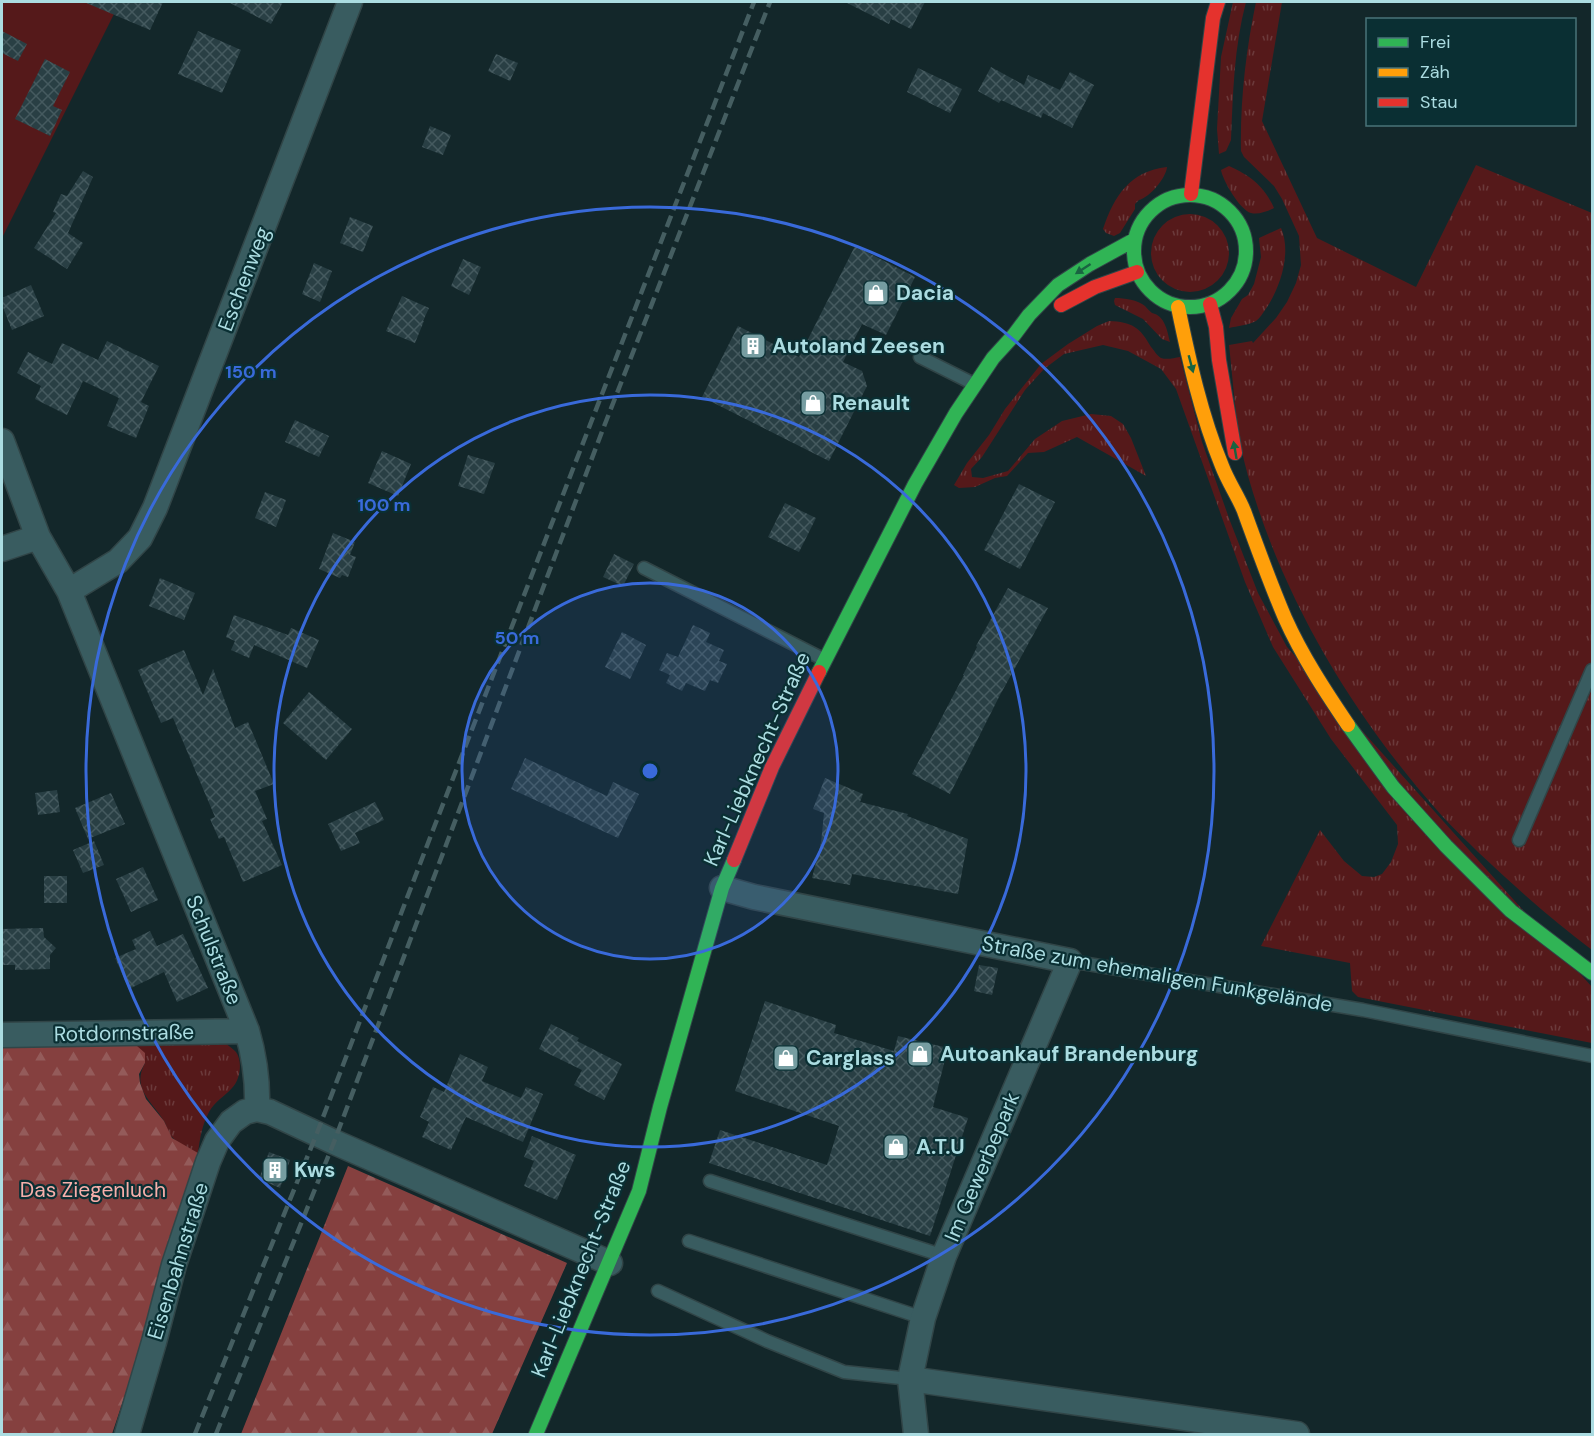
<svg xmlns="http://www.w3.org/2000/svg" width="1594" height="1436" font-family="'DM Sans',sans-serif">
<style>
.grass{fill:url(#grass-tufts)}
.forest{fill:url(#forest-firs)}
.garden{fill:#55191a}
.building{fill:url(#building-cross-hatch)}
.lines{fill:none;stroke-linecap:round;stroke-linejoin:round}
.lane-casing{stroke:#314547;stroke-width:15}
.street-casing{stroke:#314547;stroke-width:27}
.fast-casing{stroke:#314547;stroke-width:16}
.slow-casing{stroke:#314547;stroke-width:16}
.jam-casing{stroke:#314547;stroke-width:16}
.lane{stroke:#395c60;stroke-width:12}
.street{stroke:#395c60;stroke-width:24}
.fast{stroke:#30b455;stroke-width:14}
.slow{stroke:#ff9f0a;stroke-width:14}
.jam{stroke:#e5322d;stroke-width:14}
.rail{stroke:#455e61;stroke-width:4.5;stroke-dasharray:12 6;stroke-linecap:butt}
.oneway{fill:#196441}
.ring{fill:none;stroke:#396ada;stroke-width:3}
.labels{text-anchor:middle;stroke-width:4.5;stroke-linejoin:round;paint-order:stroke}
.street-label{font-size:21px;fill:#abdce1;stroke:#0a2f33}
.poi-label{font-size:21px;font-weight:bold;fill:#abdce1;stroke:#0a2f33;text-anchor:start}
.park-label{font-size:21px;fill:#f7afaa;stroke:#0a2f33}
.centre{fill:#396ada;stroke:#0a2f33;stroke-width:3}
.ring-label{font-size:18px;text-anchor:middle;font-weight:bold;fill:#396ada;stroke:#0a2f33;stroke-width:4.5;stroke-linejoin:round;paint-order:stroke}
</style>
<defs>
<pattern id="grass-tufts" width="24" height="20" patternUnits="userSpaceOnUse" patternTransform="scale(1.5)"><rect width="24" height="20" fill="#55191a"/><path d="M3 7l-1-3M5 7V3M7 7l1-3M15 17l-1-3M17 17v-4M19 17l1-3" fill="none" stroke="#6b3a3b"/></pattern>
<pattern id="forest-firs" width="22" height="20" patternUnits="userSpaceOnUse" patternTransform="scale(1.5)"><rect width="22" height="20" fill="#85403f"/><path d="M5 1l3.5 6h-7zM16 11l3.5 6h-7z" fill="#945b5a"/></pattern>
<pattern id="building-cross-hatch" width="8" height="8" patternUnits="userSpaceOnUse" patternTransform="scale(1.5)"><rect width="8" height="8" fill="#293f44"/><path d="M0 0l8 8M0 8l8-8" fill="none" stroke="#455a5f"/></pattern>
</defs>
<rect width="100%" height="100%" fill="#13272a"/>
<path class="grass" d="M1233 2H1246C1234 47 1233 93 1231 140L1226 151 1219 154 1217 129 1221 57Z
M1256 2H1282L1262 121 1317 238 1416 287 1476 165 1592 213V950C1552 920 1515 887 1478 852 1467 841 1454 829 1443 817 1355 719 1284 602 1248 476 1236 434 1234 389 1229 345L1252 341 1253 343 1276 318 1287 302 1296 283 1301 265 1299 236 1282 199 1274 186 1244 157 1241 151C1240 101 1246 50 1256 2Z
M1229 166C1251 176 1264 186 1274 208 1268 211 1258 215 1251 213 1240 210 1223 181 1221 170Z
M1167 167C1166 178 1150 197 1139 200L1135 204V209L1120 233 1114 236 1106 233 1103 229C1114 196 1130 171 1167 167Z
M1151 253a39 39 0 1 1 78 0a39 39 0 1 1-78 0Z
M1281 228C1292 253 1280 289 1265 310 1263 313 1260 318 1256 321 1249 325 1237 326 1229 328L1231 318 1242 299 1248 295 1254 284 1261 257 1259 238Z
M1115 298C1124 298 1138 300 1145 306 1147 308 1149 311 1152 313 1165 316 1167 330 1170 342L1162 339 1143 319 1115 305 1114 301Z
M1109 321C1132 322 1140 327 1151 347 1154 350 1157 356 1161 358 1167 360 1174 358 1180 357L1202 442 1230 521 1258 593 1287 647 1592 987V1043L1358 997 1352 991 1350 963 1261 946 1320 830 1344 861 1362 876 1374 877 1382 874 1391 862 1398 844 1397 825 1331 739 1273 647 1245 582 1176 389 1161 369 1128 351 1103 345 1064 354 1044 369 1025 390 982 457 971 469 972 477 983 478 1008 471 1035 439 1062 421 1091 414 1111 416 1123 424 1131 438 1146 476 1077 437 1044 452 1028 453 1007 476 995 478 975 487 959 488 954 485 967 463 989 435 1005 409 1041 364 1068 344 1097 326Z
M225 1043C229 1046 233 1049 236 1052 243 1062 240 1080 232 1088 224 1097 215 1101 209 1112 202 1125 200 1138 198 1153 190 1149 179 1144 173 1138 168 1134 167 1126 164 1121 152 1101 131 1089 145 1063L127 1044Z"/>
<path class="forest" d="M2 1037 127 1044 137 1046 145 1053V1063L139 1074 140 1083 146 1099 164 1121 172 1138 198 1153 171 1257 112 1434H2Z
M348 1166 567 1263 492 1434H241Z"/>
<path class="garden" d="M2 2H120L2 238Z"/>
<path class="building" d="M84 2H163L150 30Z
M228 2H283L271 24Z
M845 2H925L911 29 891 19 889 24Z
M2 31 27 44 18 61 2 53Z
M198 31 241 50 222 93 178 74Z
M496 54 518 63 510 81 488 71Z
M45 59 70 72 53 106 62 110 50 136 15 119Z
M991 67 1024 85 1028 75 1060 90 1070 72 1094 85 1072 128 1043 113 1041 118 1001 100 999 103 978 91Z
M918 68 962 89 950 113 907 92Z
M430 126 451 135 443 155 422 147Z
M83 171 93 177 68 233 83 243 67 269 34 248 56 213 53 212 61 194 67 196Z
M350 217 373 226 363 252 340 243Z
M855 246 915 277 886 335 862 324 843 362 862 371 867 386 829 461 702 397 738 326 799 357Z
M463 259 481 267 469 295 451 286Z
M314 263 332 271 320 302 302 294Z
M31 285 44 316 12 330 2 305V298Z
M402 296 429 308 423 321H424L415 343 386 331Z
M107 341 159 366 141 402 149 406 136 438 107 426 119 398 83 381 67 415 35 399 41 386 17 373 28 352 52 364 62 343 98 360Z
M295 420 329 436 319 457 285 442Z
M382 451 411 464 398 496 368 483Z
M468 455 495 463 484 494 458 486Z
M1019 484 1055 502 1020 569 984 550Z
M265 492 286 500 276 527 255 518Z
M785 503 816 518 799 552 768 537Z
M333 533 355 542 350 555 356 557 348 577 342 575 340 578 319 569Z
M614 554 634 564 623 586 603 577Z
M160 578 195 593 184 620 149 606Z
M1008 588 1048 608 1000 695 950 794 912 774 964 675H963L977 647 976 646Z
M234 615 288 635 291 628 319 640 307 668 254 645 249 658 231 650 235 641 226 637Z
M693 625 710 633 706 642 724 650 719 661 727 664 718 683 710 680 705 691 686 683 682 691 666 683 670 675 659 670 667 653 678 657Z
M622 632 646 645 630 679 605 667Z
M184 650 203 695 213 669 235 728 248 722 274 784 255 791 267 819 262 821 282 865 243 882 224 837 219 839 210 819 215 817 173 718 161 723 138 670Z
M309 692 352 729 326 760 283 723Z
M525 758 607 796 613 782 639 794 618 838 511 789Z
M825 778 863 794 860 802 908 814 907 816 968 839 958 894 852 874 850 885 812 878 821 843 824 813 813 809Z
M57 790 60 812 38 815 35 793Z
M111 793 125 824 88 839 75 808Z
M375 802 384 820 355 833 360 843 341 851 328 824Z
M94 841 104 865 83 873 73 850Z
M143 867 158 900 131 912 116 879Z
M44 876H67V903H44Z
M43 928 44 937 56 948 50 955V969L15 970V965H2V929Z
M150 931 157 946 183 934 208 988 177 1002 164 972 129 989 115 958 136 949 132 940Z
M979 965 998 968 992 995 974 991Z
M765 1001 836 1025 834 1033 894 1051 898 1036 948 1048 933 1107 968 1118 930 1236 709 1163 720 1130 827 1165 839 1126 735 1091Z
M551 1024 579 1038 577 1041 622 1064 604 1100 574 1085 582 1070 539 1049Z
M460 1054 488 1067 482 1081 521 1098 526 1087 543 1094 523 1142 466 1117 451 1150 422 1137 429 1122 420 1117 433 1087 444 1092Z
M532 1136 576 1155 557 1200 524 1186 534 1161 524 1157Z
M269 1152 290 1160 280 1188 259 1179Z"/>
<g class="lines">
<g class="lane-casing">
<path id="lane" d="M920 357 974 384
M644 568 825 660
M1519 840 1592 670
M1070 961 1363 1010 1592 1056
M710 1181 944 1256
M689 1241 923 1318
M658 1291 767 1341 844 1372 910 1379"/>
</g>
<g class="street-casing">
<path id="street" d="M2 441 38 537 69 591 247 1031C255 1058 258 1081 257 1109
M2 549 38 537
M69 591 118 561 140 538 155 508 350 2
M722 888 754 897 1070 961 944 1256 923 1318 910 1379 916 1434
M2 1035 247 1031
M910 1379 1297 1434
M127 1434 154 1342 174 1265 208 1162 217 1141 231 1122 245 1112 257 1109 270 1112 334 1142 610 1263"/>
</g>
<g class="fast-casing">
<path id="fast" d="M1134 251a56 56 0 1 1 112 0a56 56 0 1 1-112 0Z
M819 672 915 484 956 413 993 358 1014 335 1029 315 1058 285 1090 264 1134 240
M1348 725 1393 787 1446 846 1511 911 1592 973
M536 1434 639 1191 660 1107 722 888 734 860"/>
</g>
<g class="slow-casing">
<path id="slow" d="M1178 307C1189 360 1201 415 1222 466 1228 482 1238 496 1244 511 1257 547 1270 583 1285 618 1302 656 1325 691 1348 725"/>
</g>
<g class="jam-casing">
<path id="jam" d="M1191 194 1213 18 1218 2
M1210 304 1216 327 1219 360 1235 453
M1061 305 1095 287 1137 272
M734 860 772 767 819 672"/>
</g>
<use href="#lane" class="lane"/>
<use href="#street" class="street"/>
<use href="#fast" class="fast"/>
<use href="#slow" class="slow"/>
<use href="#jam" class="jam"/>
<path class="rail" d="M195 1434 317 1133 433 830 754 2
M216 1434 334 1142 603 429 770 2"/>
</g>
<defs><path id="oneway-solid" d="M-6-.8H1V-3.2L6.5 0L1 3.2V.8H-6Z" transform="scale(1.5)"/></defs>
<g class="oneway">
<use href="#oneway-solid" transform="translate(1083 269) rotate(147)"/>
<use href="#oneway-solid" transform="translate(1191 364) rotate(75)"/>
<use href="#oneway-solid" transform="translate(1235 450) rotate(-100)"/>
</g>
<circle cx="650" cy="771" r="188" fill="#396ada" fill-opacity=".12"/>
<g class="ring">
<circle cx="650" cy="771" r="188"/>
<circle cx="650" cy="771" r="376"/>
<circle cx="650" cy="771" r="564"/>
</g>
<defs>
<g id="shop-square" transform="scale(1.35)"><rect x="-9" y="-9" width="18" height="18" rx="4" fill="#769da1" stroke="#0a2f33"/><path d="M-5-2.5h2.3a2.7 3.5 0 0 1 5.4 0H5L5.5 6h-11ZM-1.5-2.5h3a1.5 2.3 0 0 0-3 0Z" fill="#fff"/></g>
<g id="building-square" transform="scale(1.35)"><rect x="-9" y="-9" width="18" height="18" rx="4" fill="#769da1" stroke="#0a2f33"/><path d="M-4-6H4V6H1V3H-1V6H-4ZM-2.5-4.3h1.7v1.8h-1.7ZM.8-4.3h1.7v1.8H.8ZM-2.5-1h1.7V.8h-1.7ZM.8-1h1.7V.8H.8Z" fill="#fff"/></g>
</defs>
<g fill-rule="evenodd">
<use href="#shop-square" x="876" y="293"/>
<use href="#building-square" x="753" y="346"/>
<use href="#shop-square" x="813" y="403"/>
<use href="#shop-square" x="920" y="1054"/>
<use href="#shop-square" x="786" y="1058"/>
<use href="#shop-square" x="896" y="1147"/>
<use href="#building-square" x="275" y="1170"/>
</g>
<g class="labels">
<g class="street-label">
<text transform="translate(244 279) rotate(-69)" y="7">Eschenweg</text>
<text transform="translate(757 759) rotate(-66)" y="7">Karl-Liebknecht-Straße</text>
<text transform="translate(214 950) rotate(68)" y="7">Schulstraße</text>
<text transform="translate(1157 974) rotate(10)" y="7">Straße zum ehemaligen Funkgelände</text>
<text transform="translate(124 1033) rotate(-1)" y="7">Rotdornstraße</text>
<text transform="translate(982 1167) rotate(-67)" y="7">Im Gewerbepark</text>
<text transform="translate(178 1261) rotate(-73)" y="7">Eisenbahnstraße</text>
<text transform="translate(581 1269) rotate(-68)" y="7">Karl-Liebknecht-Straße</text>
</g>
<g class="poi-label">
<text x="896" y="300">Dacia</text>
<text x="772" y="353">Autoland Zeesen</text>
<text x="832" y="410">Renault</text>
<text x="940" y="1061">Autoankauf Brandenburg</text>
<text x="806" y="1065">Carglass</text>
<text x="916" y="1154">A.T.U</text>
<text x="294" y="1177">Kws</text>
</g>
<g class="park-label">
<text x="93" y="1197">Das Ziegenluch</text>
</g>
</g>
<circle cx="650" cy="771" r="9" class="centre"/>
<g class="ring-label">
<text x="251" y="378">150 m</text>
<text x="384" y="511">100 m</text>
<text x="517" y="644">50 m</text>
</g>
<rect width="1594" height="1436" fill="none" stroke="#abdce1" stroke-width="6"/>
<rect x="1366" y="18" width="210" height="108" fill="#0a2f33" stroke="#4a7479" stroke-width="1.5"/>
<rect x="1378" y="38" width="30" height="9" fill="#30b455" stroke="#4a7479" stroke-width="1.5"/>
<text x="1420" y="48" font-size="18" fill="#abdce1">Frei</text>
<rect x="1378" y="68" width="30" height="9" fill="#ff9f0a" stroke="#4a7479" stroke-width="1.5"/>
<text x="1420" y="78" font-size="18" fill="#abdce1">Zäh</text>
<rect x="1378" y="98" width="30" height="9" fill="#e5322d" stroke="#4a7479" stroke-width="1.5"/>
<text x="1420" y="108" font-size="18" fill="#abdce1">Stau</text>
</svg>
